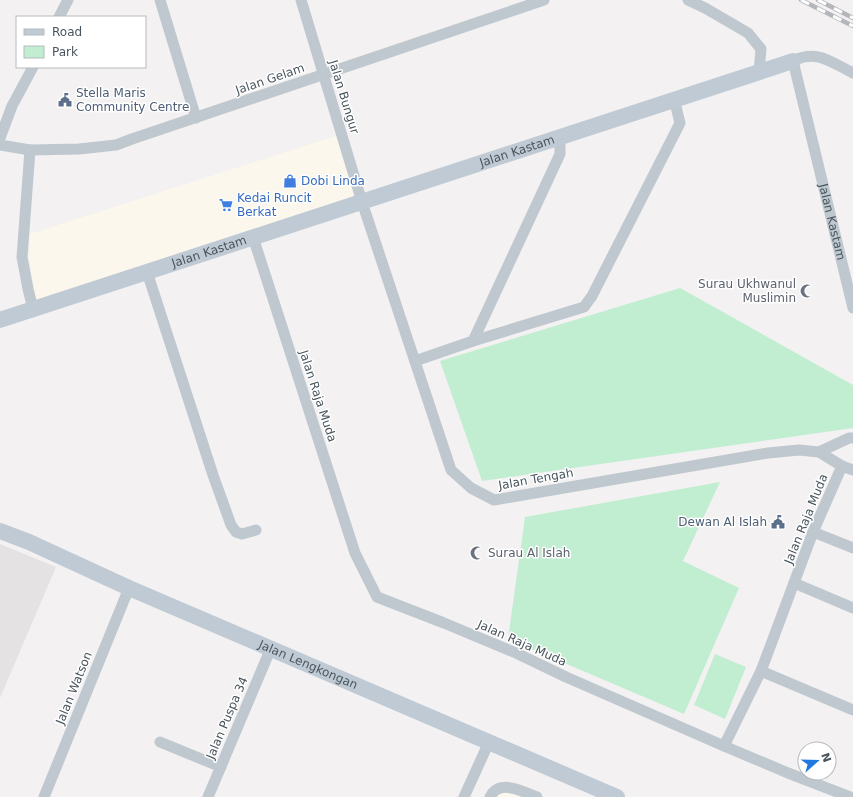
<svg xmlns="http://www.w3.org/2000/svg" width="853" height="797" font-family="'DejaVu Sans',sans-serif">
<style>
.commercial{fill:#fcf7ec}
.education{fill:#e4e2e3}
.green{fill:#c1eed1}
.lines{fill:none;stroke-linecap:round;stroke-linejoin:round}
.street{stroke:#bfc8cf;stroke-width:11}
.secondary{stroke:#bfcad4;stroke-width:16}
.rail-casing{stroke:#b3b6bb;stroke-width:4.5}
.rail{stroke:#fff;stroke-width:3;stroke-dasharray:9;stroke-linecap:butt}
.labels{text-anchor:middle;stroke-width:3;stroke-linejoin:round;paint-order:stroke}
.street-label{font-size:12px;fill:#49555e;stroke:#fff}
.service-label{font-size:12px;fill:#4e5e75;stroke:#fff;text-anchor:start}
.shop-label{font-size:12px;fill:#366cbe;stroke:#fff;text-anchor:start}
.worship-label{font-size:12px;fill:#5b616d;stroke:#fff;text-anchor:end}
</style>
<rect width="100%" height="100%" fill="#f3f1f1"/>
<path class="commercial" d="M336 136 354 196 36 300 29 257 30 234Z
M510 791 525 797H495L502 792Z"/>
<path class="education" d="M0 544 56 567 0 698Z"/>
<path class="green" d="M680 288 853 385V428L482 481 440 361Z
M720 482 683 561 739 588 684 714 508 639 525 517Z
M715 654 746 667 725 719 694 705Z"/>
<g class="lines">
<g class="street">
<path d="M160 0 196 118"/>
<path d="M301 0 362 202 451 470 471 488 494 500 768 453 799 450 819 452 842 466 853 470"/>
<path d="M688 0 705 8 748 33 761 49 759 72"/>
<path d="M59 17 68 0"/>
<path id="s1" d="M853 73C831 62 817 49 793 61L853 308"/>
<path d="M0 138 12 106 33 67"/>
<path d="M0 145 30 150 79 149 116 145 132 139 544 0"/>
<path d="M30 150 22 257 28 289 33 309"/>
<path d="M253 237 355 553 377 597 444 623 516 653 566 677 724 746 761 671 813 532 842 466"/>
<path d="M147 272 213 475 231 525 236 532 242 534 256 530"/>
<path d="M473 341 560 154V137"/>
<path d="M415 361 473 341 584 307 592 296 680 123 674 99"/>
<path d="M819 452 849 438H853"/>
<path d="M813 532 853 548"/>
<path d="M794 583 853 608"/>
<path d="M761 671 853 710"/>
<path d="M160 742 221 767"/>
<path d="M724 746 788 773 850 797"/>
<path d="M44 797 129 588"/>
<path d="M208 797 271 648"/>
<path d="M464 797 489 742"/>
<path d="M490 797C500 778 523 792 537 797"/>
</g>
<g class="secondary">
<path id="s2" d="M0 320 793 61"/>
<path id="s3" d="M0 531 29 542 129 588 617 797"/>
</g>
<g class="rail-casing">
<path id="rail" d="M801 0 853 26
M818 0 853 18"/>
</g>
<use href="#rail" class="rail"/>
</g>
<defs>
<g id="civic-bare" transform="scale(1.08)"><path d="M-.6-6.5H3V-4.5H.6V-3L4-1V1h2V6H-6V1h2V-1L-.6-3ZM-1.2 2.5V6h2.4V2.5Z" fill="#5c6f8a" stroke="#fff" stroke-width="2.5" paint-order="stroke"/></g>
<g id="shop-bare" transform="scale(1.08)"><path d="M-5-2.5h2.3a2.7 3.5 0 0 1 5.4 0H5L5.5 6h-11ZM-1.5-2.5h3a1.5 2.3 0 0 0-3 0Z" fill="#3f7fe0" stroke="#fff" stroke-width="2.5" paint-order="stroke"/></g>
<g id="supermarket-bare" transform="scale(1.08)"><path d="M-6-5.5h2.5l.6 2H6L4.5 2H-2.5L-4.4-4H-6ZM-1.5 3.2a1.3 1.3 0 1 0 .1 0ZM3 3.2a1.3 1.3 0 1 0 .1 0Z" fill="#3f7fe0" stroke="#fff" stroke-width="2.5" paint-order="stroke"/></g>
<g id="mosque-bare" transform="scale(1.08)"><path d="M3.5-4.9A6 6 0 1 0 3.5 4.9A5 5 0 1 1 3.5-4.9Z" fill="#6b7280" stroke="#fff" stroke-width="2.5" paint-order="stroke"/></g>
</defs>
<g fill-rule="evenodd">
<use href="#civic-bare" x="65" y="100"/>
<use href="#shop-bare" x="290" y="181"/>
<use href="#supermarket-bare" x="226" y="205"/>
<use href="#mosque-bare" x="807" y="291"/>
<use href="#civic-bare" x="778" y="522"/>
<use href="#mosque-bare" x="477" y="553"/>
</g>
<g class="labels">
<g class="street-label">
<text transform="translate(270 79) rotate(-19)" y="4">Jalan Gelam</text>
<text transform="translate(344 97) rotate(73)" y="4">Jalan Bungur</text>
<text dy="4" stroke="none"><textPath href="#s2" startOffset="544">Jalan Kastam</textPath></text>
<text dy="4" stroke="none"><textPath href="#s1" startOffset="230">Jalan Kastam</textPath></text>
<text dy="4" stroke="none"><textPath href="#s2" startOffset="220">Jalan Kastam</textPath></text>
<text transform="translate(318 396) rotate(72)" y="4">Jalan Raja Muda</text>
<text transform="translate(536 479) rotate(-10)" y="4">Jalan Tengah</text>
<text transform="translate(806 519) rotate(-68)" y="4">Jalan Raja Muda</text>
<text transform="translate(522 643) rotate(24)" y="4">Jalan Raja Muda</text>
<text dy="4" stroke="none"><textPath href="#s3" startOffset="336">Jalan Lengkongan</textPath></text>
<text transform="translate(74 688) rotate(-68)" y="4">Jalan Watson</text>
<text transform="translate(227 718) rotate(-67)" y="4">Jalan Puspa 34</text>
</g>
<g class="service-label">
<text x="76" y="97">Stella Maris<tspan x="76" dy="14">Community Centre</tspan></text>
<text x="767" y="526" text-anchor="end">Dewan Al Islah</text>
</g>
<g class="shop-label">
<text x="301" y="185">Dobi Linda</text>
<text x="237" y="202">Kedai Runcit<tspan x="237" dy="14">Berkat</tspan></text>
</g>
<g class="worship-label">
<text x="796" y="288">Surau Ukhwanul<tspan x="796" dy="14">Muslimin</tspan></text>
<text x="488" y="557" text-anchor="start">Surau Al Islah</text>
</g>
</g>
<rect x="16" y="16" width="130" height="52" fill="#ffffff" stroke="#b6bbbf"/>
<rect x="24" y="29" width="20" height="6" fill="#bfcad4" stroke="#b6bbbf"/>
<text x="52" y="36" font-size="12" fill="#49555e">Road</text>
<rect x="24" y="46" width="20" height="12" fill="#c1eed1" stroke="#b6bbbf"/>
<text x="52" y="56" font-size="12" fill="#49555e">Park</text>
<g transform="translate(817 761) rotate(70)"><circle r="19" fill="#ffffff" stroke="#b6bbbf"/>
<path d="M0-3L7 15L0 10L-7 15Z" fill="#1f79df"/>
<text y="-6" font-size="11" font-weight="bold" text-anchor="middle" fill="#49555e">N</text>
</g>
</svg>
